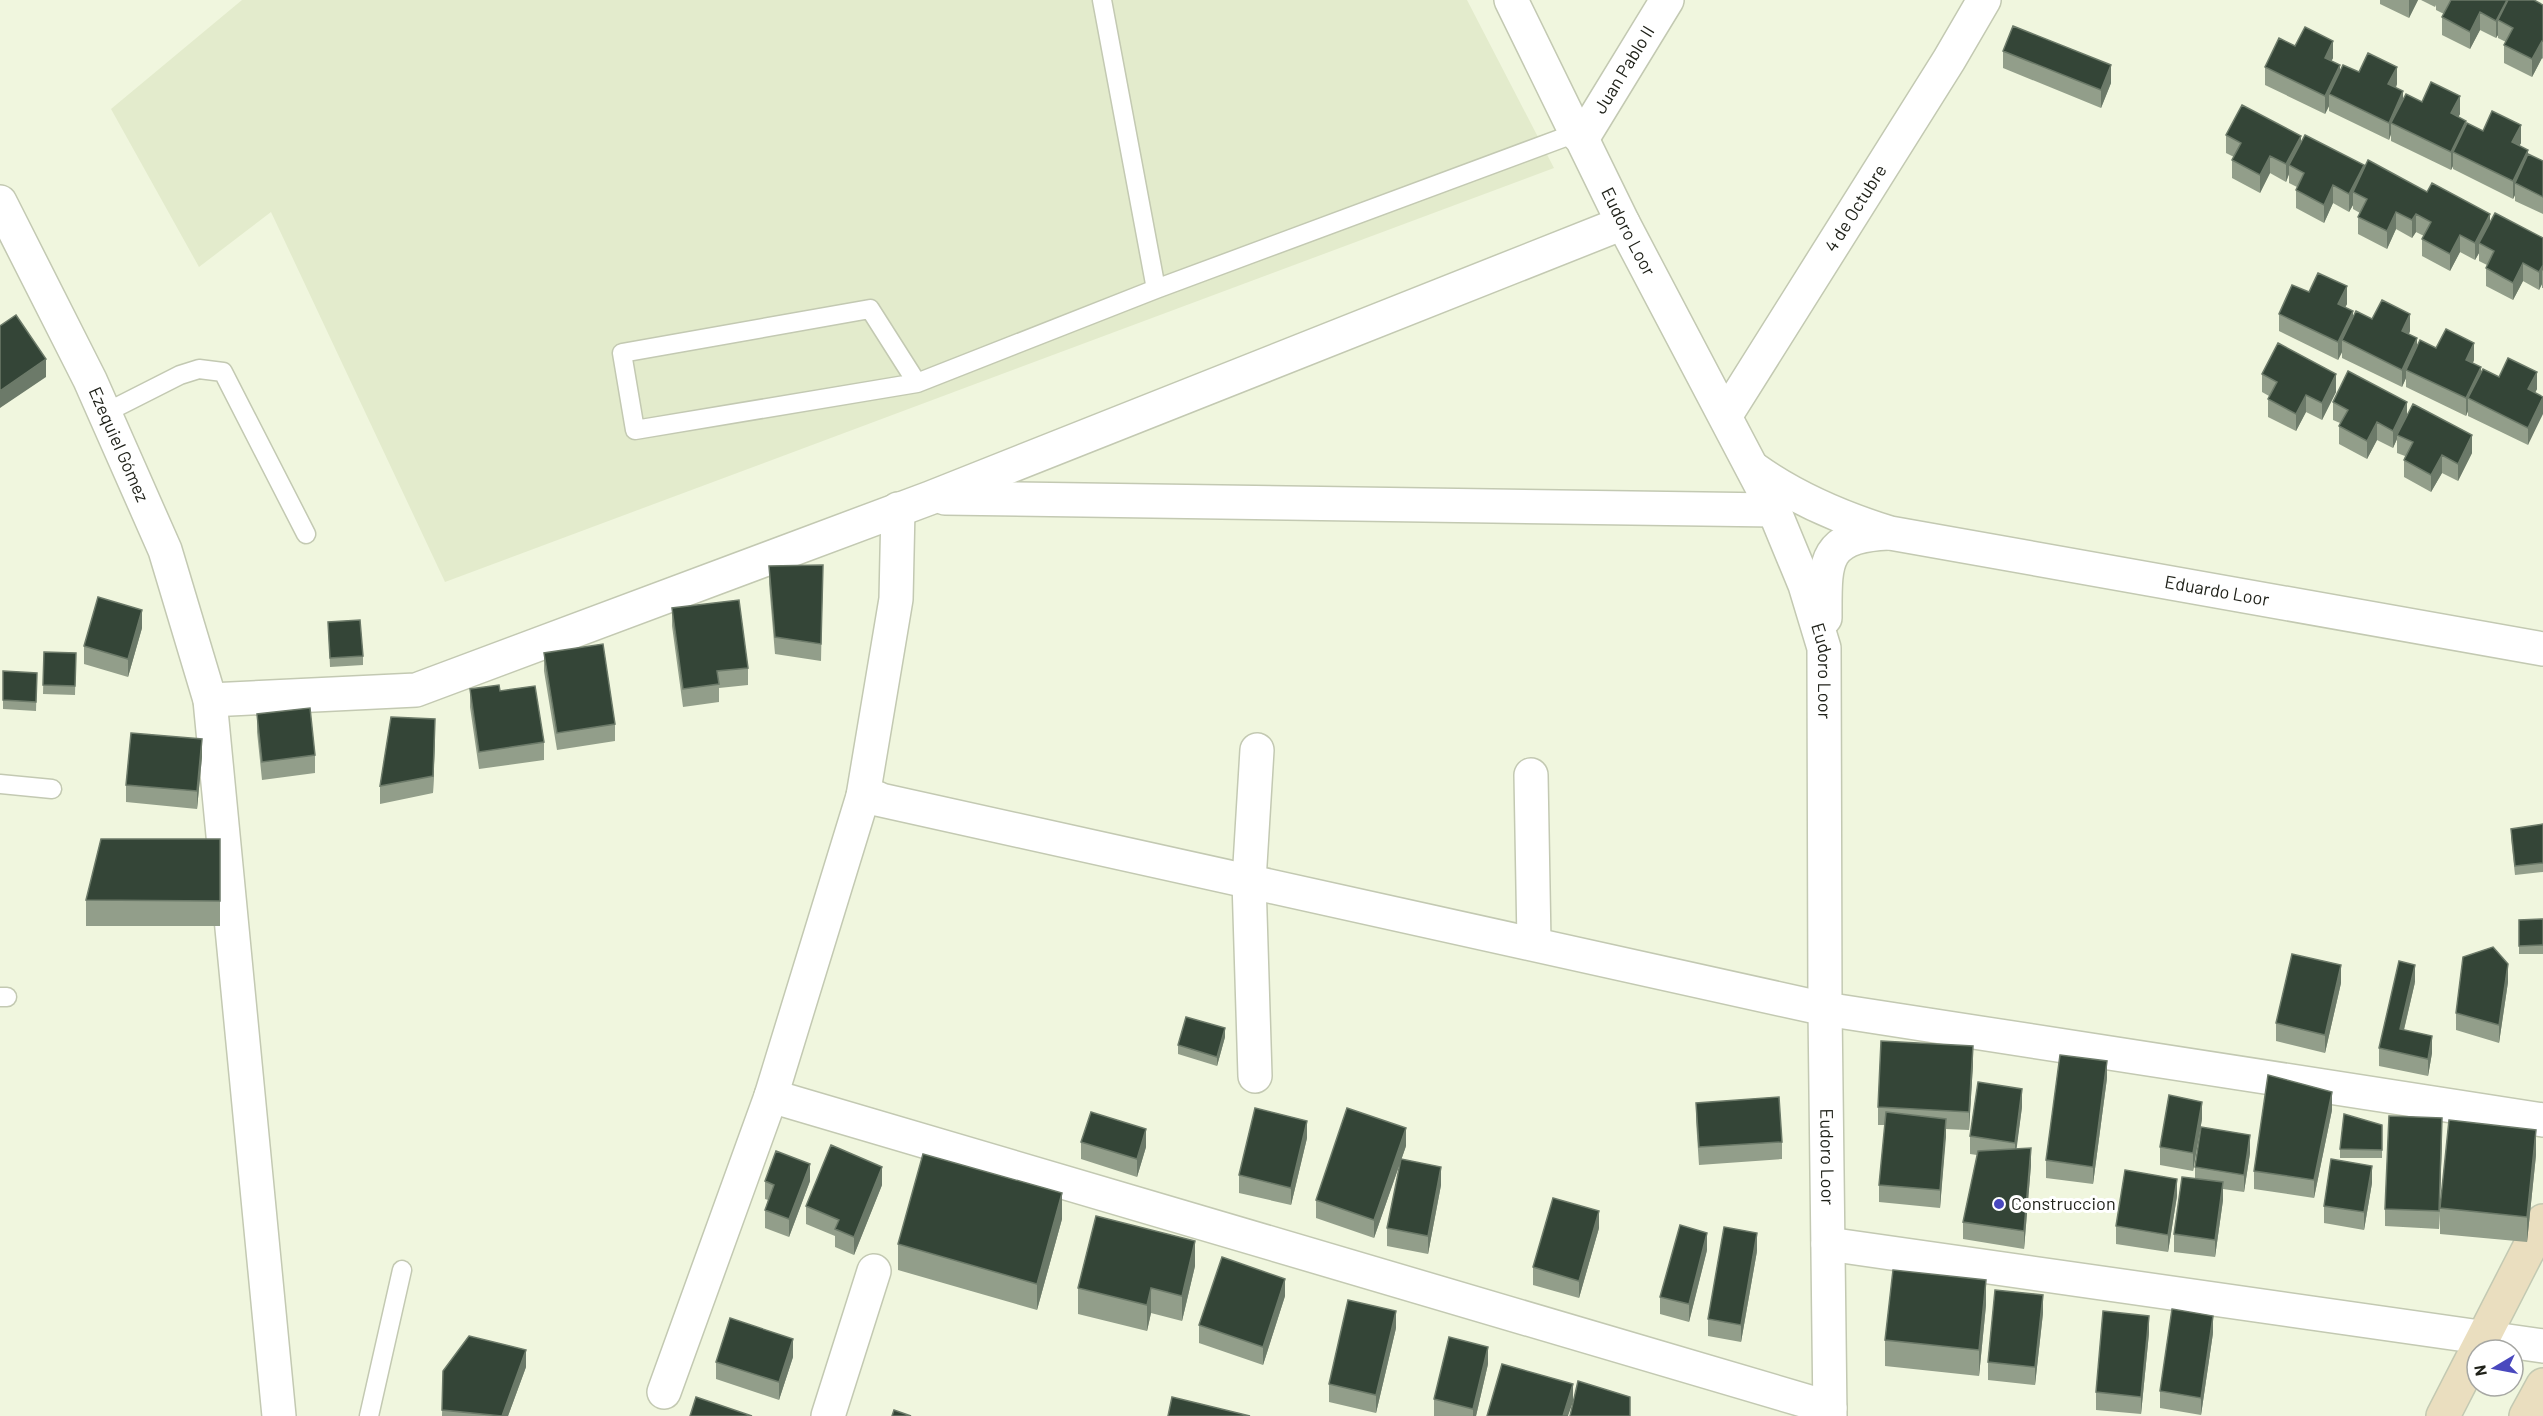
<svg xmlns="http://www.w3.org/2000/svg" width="2543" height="1416" font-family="Barlow,sans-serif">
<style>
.built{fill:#e3ebcc}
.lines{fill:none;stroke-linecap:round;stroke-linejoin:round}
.service-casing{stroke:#c3c9b2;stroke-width:21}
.minor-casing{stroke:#c3c9b2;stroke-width:36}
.secondary-casing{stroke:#c3c9b2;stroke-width:36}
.service{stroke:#fff;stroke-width:18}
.minor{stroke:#fff;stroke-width:33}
.secondary{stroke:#eadebf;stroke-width:33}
.wall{fill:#929e8a}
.shaded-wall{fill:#6c7a69}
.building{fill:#344537;stroke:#6c7a69;stroke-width:1.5}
.poi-dot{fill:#4948be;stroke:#fff;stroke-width:2}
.labels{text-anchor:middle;stroke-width:6;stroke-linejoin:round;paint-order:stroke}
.street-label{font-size:18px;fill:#20221a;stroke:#fff}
.poi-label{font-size:18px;fill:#20221a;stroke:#fff;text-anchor:start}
</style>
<rect width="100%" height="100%" fill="#f0f6de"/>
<path class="built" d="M242 0H1467L1554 168 445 582 271 212 199 267 111 109Z"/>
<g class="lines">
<g class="service-casing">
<path id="service" d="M1102 0 1156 289
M917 383 870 309 622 353 635 430 917 383 1156 289 1576 133
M105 413 180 375 199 369 223 372 306 534
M0 784 52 789
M0 997H7
M369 1416 402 1270"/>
</g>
<g class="minor-casing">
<g id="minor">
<path id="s1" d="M1511 0 1576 133 1582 139 1623 223 1774 510 1805 585 1824 648 1825 1009 1830 1416"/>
<path id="s2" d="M1582 139 1667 0"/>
<path id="s3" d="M0 202 90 380 165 550 210 700 279 1416"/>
<path id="s4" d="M1726 415 1949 60 1984 0"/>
<path id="s5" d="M1754 469C1796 499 1841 518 1890 533L2543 649"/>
<path d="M945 498 1774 510"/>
<path d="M898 509 896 599 863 796 1825 1009 2543 1120"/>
<path d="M1825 618C1825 562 1822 536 1888 533"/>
<path d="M210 700 416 690 930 498 1623 223"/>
<path d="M1531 775 1534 943"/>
<path d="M1255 1076 1249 881 1257 750"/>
<path d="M771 1096 1830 1408"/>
<path d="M1828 1244 2543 1346"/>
<path d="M664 1392 771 1096 863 796 877 798"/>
<path d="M828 1416 874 1271"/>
</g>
</g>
<g class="secondary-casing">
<path id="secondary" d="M2443 1416 2543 1221
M2526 1416 2543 1385"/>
</g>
<use href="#service" class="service"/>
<use href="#minor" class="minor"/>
<use href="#secondary" class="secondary"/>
</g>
<path class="wall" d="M2380 0H2418L2409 18 2380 4Z
M2421 0H2534L2543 5V59L2542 58 2532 77 2504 63V45L2506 42 2498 38V35L2496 38 2480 30 2470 49 2442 35V17L2444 14 2436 10V5L2435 7Z
M2295 46 2333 58 2331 61 2340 71 2359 72 2397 84 2396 88 2403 98 2422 102 2460 114 2458 117 2466 125 2521 143 2519 146 2528 156 2543 161V214L2515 201V195L2513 199 2453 169V166L2451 170 2391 141V134L2389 140 2329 111V106L2325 114 2265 85V67Z
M2003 51 2111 83 2101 108 2003 68Z
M2226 135 2301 144 2427 192 2490 222 2543 238V288H2542V284L2539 290 2523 281 2513 300 2486 286V268L2487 265 2479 261V253L2475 260 2460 252 2450 271 2422 256V239L2424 236 2416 232 2412 238 2396 229 2387 249 2358 234V217L2360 213 2353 209V205L2349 212 2333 203 2324 223 2296 208V190L2297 187 2289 183V174L2286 182 2270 173 2260 193 2232 178V160L2234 157 2226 153Z
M2309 292 2347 304 2345 307 2353 318 2372 319 2410 331 2409 334 2417 347 2436 348 2474 360 2473 363 2481 373 2537 389 2535 392 2528 445 2468 416V411L2466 416 2406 387V378L2402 387 2342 358V352L2338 360 2279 331V314Z
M2262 374 2336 392 2322 420 2306 412 2296 431 2268 417V399L2269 396 2262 392Z
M2333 402 2407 416 2472 453 2458 481 2442 473 2431 492 2404 477V460L2405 456 2397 453V439L2393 448 2377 440 2367 459 2339 444V426L2340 423 2333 420Z
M823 565 821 661 775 654 769 584V566Z
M672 608 748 668V685L719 688V702L683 707 672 626Z
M328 622 363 656V665L330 667Z
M142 628 128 677 84 664V646Z
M44 652 76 653 75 695 43 694Z
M544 653 615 724V741L557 750 544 671Z
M3 671 37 673 36 711 3 709Z
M470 689 500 691 544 742V760L479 769 470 707Z
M257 714 315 755V773L262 780 257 732Z
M435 736 433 793 380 804V786Z
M202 757 197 809 126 802V785Z
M2543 824V872L2515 875 2511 838V829Z
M220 839V926H86V900Z
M2543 919V954H2519V920Z
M2415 982 2404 1030 2432 1053 2428 1076 2379 1066V1048Z
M2508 982 2499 1043 2456 1030V1013Z
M2341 983 2325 1053 2276 1041V1023Z
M1225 1037 1217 1066 1178 1054V1045Z
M1973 1064 1969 1130 1946 1129 1940 1208 1879 1202V1185L1885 1125H1878V1107Z
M2107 1078 2093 1184 2046 1178V1160Z
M1696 1103 1782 1142V1159L1699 1165 1696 1121Z
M2022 1107 2016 1149 2031 1165 2024 1249 1963 1239V1222L1977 1155 1970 1154V1136Z
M2332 1110 2314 1198 2254 1189V1171Z
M2202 1119 2193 1171 2160 1165V1147Z
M2382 1125V1158H2340V1149Z
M2442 1136 2439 1229 2385 1226V1209Z
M1307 1138 1291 1205 1239 1193V1175Z
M1081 1142 1146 1147 1137 1177 1081 1159Z
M1406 1146 1401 1160 1441 1185 1428 1254 1387 1246V1228L1400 1163 1374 1238 1316 1218V1200Z
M2250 1153 2244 1192 2223 1189V1200L2215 1257 2174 1252V1234L2195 1179V1167Z
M2536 1155 2527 1242 2440 1234V1208Z
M765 1181H810L789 1237 765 1228V1210L768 1200 765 1199Z
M2372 1183 2364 1230 2324 1223V1206Z
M882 1185 854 1255 835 1247V1236L806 1224V1206Z
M2177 1196 2168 1252 2116 1244V1226Z
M1062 1219 1037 1310 898 1270V1244Z
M1599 1228 1579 1298 1533 1285V1267Z
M1707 1250 1689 1322 1660 1314V1297Z
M1757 1251 1741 1342 1708 1336V1319Z
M1195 1266 1182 1321 1151 1313 1147 1331 1078 1314V1288Z
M1285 1296 1263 1365 1199 1343V1325Z
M1986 1305 1979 1376 1885 1366V1340Z
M2043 1313 2035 1385 1988 1380V1362Z
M1396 1328 1376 1413 1329 1402V1384Z
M2149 1333 2141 1414 2096 1410V1392Z
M2213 1333 2201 1415 2160 1408V1391Z
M793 1357 779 1400 716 1379V1362Z
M1488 1364 1476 1416H1434V1399Z
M526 1367 508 1416H442L443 1371Z"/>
<path class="shaded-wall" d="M2409 0H2418L2409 18Z
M2507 0H2510L2498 20V35L2496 38V21Z
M2480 12V30L2470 49V32Z
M2333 41V58L2325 75V58Z
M2542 41V58L2532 77V59Z
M2111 65V83L2101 108V90Z
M2340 65V83L2329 94V106L2325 114V96Z
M2397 67V84L2388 102V84Z
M2403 91V109L2391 123V134L2389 140V123Z
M2460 96V114L2451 131V113Z
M2466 121V139L2453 152V166L2451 170V152Z
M2521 125V143L2512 160V142Z
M2301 136V153L2289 165V174L2286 182V164Z
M2528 150V168L2515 183V195L2513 199V181Z
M2270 156V173L2260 193V175Z
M2364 165V183L2353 192V205L2349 212V194Z
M2333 185V203L2324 223V205Z
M2396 212V229L2387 249V231Z
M2416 214V232L2412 238V220Z
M2490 214V232L2479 243V253L2475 260V243Z
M2460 235V252L2450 271V254Z
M2523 263V281L2513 300V283Z
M2543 265V271L2542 270V284L2539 290V272Z
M2347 286V304L2338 321V304Z
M2353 311V329L2342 340V352L2338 360V342Z
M2410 314V331L2402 349V331Z
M2417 338V356L2406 370V378L2402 387V370Z
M2474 343V360L2466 377V360Z
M46 359V377L0 408V391Z
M2481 367V385L2468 398V411L2466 416V398Z
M2537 372V389L2528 407V389Z
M2336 374V392L2322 420V403Z
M2306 395V412L2296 431V414Z
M2543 397V414L2528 445V428Z
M2407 402V419L2397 435V439L2393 448V431Z
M2377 422V440L2367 459V441Z
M2472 435V453L2458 481V464Z
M2442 455V473L2431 492V475Z
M142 610V628L128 677V659Z
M435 719V736L433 793V776Z
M202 739V757L197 809V791Z
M2508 964V982L2499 1043V1025Z
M2341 965V983L2325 1053V1035Z
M2415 965V982L2400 1046V1029Z
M1225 1028V1037L1217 1066V1057Z
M2432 1036V1053L2428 1076V1059Z
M1973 1046V1064L1969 1130V1112Z
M2107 1061V1078L2093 1184V1167Z
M2022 1089V1107L2015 1161V1143Z
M2332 1092V1110L2314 1198V1180Z
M2202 1102V1119L2193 1171V1153Z
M2442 1118V1136L2439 1229V1211Z
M1946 1119V1137L1940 1208V1190Z
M1307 1121V1138L1291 1205V1188Z
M1406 1128V1146L1374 1238V1220Z
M1146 1129V1147L1137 1177V1159Z
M2536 1130V1155L2527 1242V1217Z
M2250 1135V1153L2244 1192V1175Z
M2031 1148V1165L2024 1249V1231Z
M810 1164V1181L789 1237V1219Z
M2372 1166V1183L2364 1230V1212Z
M882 1167V1185L854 1255V1237Z
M1441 1167V1185L1428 1254V1236Z
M2177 1179V1196L2168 1252V1235Z
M2223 1182V1200L2215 1257V1240Z
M1062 1193V1219L1037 1310V1284Z
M1599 1211V1228L1579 1298V1281Z
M1707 1233V1250L1689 1322V1304Z
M1757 1233V1251L1741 1342V1325Z
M1195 1241V1266L1182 1321V1296Z
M1285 1279V1296L1263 1365V1347Z
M1986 1280V1305L1979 1376V1350Z
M1151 1288V1313L1147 1331V1305Z
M2043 1295V1313L2035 1385V1367Z
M1396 1311V1328L1376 1413V1395Z
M2149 1316V1333L2141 1414V1397Z
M2213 1316V1333L2201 1415V1398Z
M793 1339V1357L779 1400V1382Z
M1488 1347V1364L1476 1416H1473V1409Z
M526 1350V1367L508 1416H502Z
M1573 1384V1402L1568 1416H1563Z"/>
<path class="building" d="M2451 0H2507L2496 21 2480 12 2470 32 2442 17Z
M2508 0H2534L2543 5V41H2542L2532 59 2504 45 2513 28 2498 20Z
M2013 26 2111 65 2101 90 2003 51Z
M2305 27 2333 41 2325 58 2340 65 2325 96 2265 67 2279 38 2295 46Z
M2368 53 2397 67 2388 84 2403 91 2389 123 2329 94 2343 65 2359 72Z
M2431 82 2460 96 2451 113 2466 121 2451 152 2391 123 2406 94 2422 102Z
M2242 105 2301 136 2286 164 2270 156 2260 175 2232 160 2241 143 2226 135Z
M2492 111 2521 125 2512 142 2528 150 2513 181 2453 152 2467 123 2483 131Z
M2305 135 2364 165 2349 194 2333 185 2324 205 2296 190 2304 173 2289 165Z
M2528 154 2543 161V197L2515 183Z
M2368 160 2427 192 2432 183 2490 214 2475 243 2460 235 2450 254 2422 239 2431 222 2416 214 2412 220 2396 212 2387 231 2358 217 2367 199 2353 192Z
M2495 213 2543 238V265L2539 272 2523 263 2513 283 2486 268 2494 251 2479 243Z
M2318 273 2347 286 2338 304 2353 311 2338 342 2279 314 2292 285 2309 292Z
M2382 300 2410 314 2402 331 2417 338 2402 370 2342 340 2356 311 2372 319Z
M16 315 46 359 0 391V326Z
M2446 329 2474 343 2466 360 2481 367 2466 398 2406 370 2420 340 2436 348Z
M2278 343 2336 374 2322 403 2306 395 2296 414 2268 399 2277 382 2262 374Z
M2508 358 2537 372 2528 389 2543 397 2528 428 2468 398 2483 369 2499 377Z
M2348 371 2407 402 2393 431 2377 422 2367 441 2339 426 2348 410 2333 402Z
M2413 404 2472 435 2458 464 2442 455 2431 475 2404 460 2413 442 2397 435Z
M823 565 821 644 775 637 769 566Z
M98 597 142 610 128 659 84 646Z
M739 600 748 668 717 671 719 684 683 689 672 608Z
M360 620 363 656 330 658 328 622Z
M603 644 615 724 557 733 544 653Z
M44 652 76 653 75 686 43 685Z
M3 671 37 673 36 702 3 700Z
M499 685 500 691 535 686 544 742 479 752 470 689Z
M310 708 315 755 262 762 257 714Z
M391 717 435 719 433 776 380 786Z
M131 733 202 739 197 791 126 785Z
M2543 824V863L2515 866 2511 829Z
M101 839H220V901L86 900Z
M2543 919V945L2519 946V920Z
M2493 947 2508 964 2499 1025 2456 1013 2463 957Z
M2292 954 2341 965 2325 1035 2276 1023Z
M2399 961 2415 965 2400 1029 2432 1036 2428 1059 2379 1048Z
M1186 1017 1225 1028 1217 1057 1178 1045Z
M1881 1041 1973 1046 1969 1112 1878 1107Z
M2060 1055 2107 1061 2093 1167 2046 1160Z
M2268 1075 2332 1092 2314 1180 2254 1171Z
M1978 1082 2022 1089 2015 1143 1970 1136Z
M2169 1095 2202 1102 2193 1153 2160 1147Z
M1779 1097 1782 1142 1699 1147 1696 1103Z
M1255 1108 1307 1121 1291 1188 1239 1175Z
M1347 1108 1406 1128 1374 1220 1316 1200Z
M1091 1112 1146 1129 1137 1159 1081 1142Z
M1886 1112 1946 1119 1940 1190 1879 1185Z
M2344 1114 2382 1125V1150L2340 1149Z
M2389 1116 2442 1118 2439 1211 2385 1209Z
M2449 1120 2536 1130 2527 1217 2440 1208Z
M2201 1127 2250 1135 2244 1175 2195 1167Z
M831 1145 882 1167 854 1237 835 1229 839 1220 806 1206Z
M2031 1148 2024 1231 1963 1222 1978 1151Z
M776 1151 810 1164 789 1219 765 1210 774 1185 765 1181Z
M923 1154 1062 1193 1037 1284 898 1244Z
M1401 1159 1441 1167 1428 1236 1387 1228Z
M2331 1159 2372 1166 2364 1212 2324 1206Z
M2125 1170 2177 1179 2168 1235 2116 1226Z
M2182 1177 2223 1182 2215 1240 2174 1234Z
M1553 1198 1599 1211 1579 1281 1533 1267Z
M1096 1216 1195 1241 1182 1296 1151 1288 1147 1305 1078 1288Z
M1680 1225 1707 1233 1689 1304 1660 1297Z
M1724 1227 1757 1233 1741 1325 1708 1319Z
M1222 1257 1285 1279 1263 1347 1199 1325Z
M1893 1270 1986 1280 1979 1350 1885 1340Z
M1995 1290 2043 1295 2035 1367 1988 1362Z
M1348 1300 1396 1311 1376 1395 1329 1384Z
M2172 1309 2213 1316 2201 1398 2160 1391Z
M2103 1311 2149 1316 2141 1397 2096 1392Z
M730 1318 793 1339 779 1382 716 1362Z
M469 1336 526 1350 502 1416 442 1410 443 1371Z
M1449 1337 1488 1347 1473 1409 1434 1399Z
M1502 1364 1573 1384 1563 1416H1487Z
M1578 1381 1630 1397V1416H1570Z
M696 1397 752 1416H690Z
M1172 1397 1250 1416H1168Z
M894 1410 911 1416H892Z"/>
<circle class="poi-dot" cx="1999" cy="1204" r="6"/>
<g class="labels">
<g class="street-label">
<text dy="6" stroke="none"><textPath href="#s2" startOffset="81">Juan Pablo II</textPath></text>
<text dy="6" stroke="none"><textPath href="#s4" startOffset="244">4 de Octubre</textPath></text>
<text dy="6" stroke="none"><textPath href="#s1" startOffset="260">Eudoro Loor</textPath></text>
<text dy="6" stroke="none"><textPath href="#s3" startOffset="270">Ezequiel Gómez</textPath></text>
<text dy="6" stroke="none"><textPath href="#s5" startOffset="483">Eduardo Loor</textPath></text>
<text dy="6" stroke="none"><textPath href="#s1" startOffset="744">Eudoro Loor</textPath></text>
<text dy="6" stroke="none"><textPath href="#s1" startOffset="1230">Eudoro Loor</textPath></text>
</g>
<g class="poi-label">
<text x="2011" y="1210">Construccion</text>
</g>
</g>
<g transform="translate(2495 1368) rotate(260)"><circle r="28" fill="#ffffff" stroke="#a6a7a3" stroke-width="1.5"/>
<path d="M0-4.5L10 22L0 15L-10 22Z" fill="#4948be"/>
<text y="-9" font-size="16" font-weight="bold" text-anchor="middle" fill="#20221a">N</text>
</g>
</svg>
